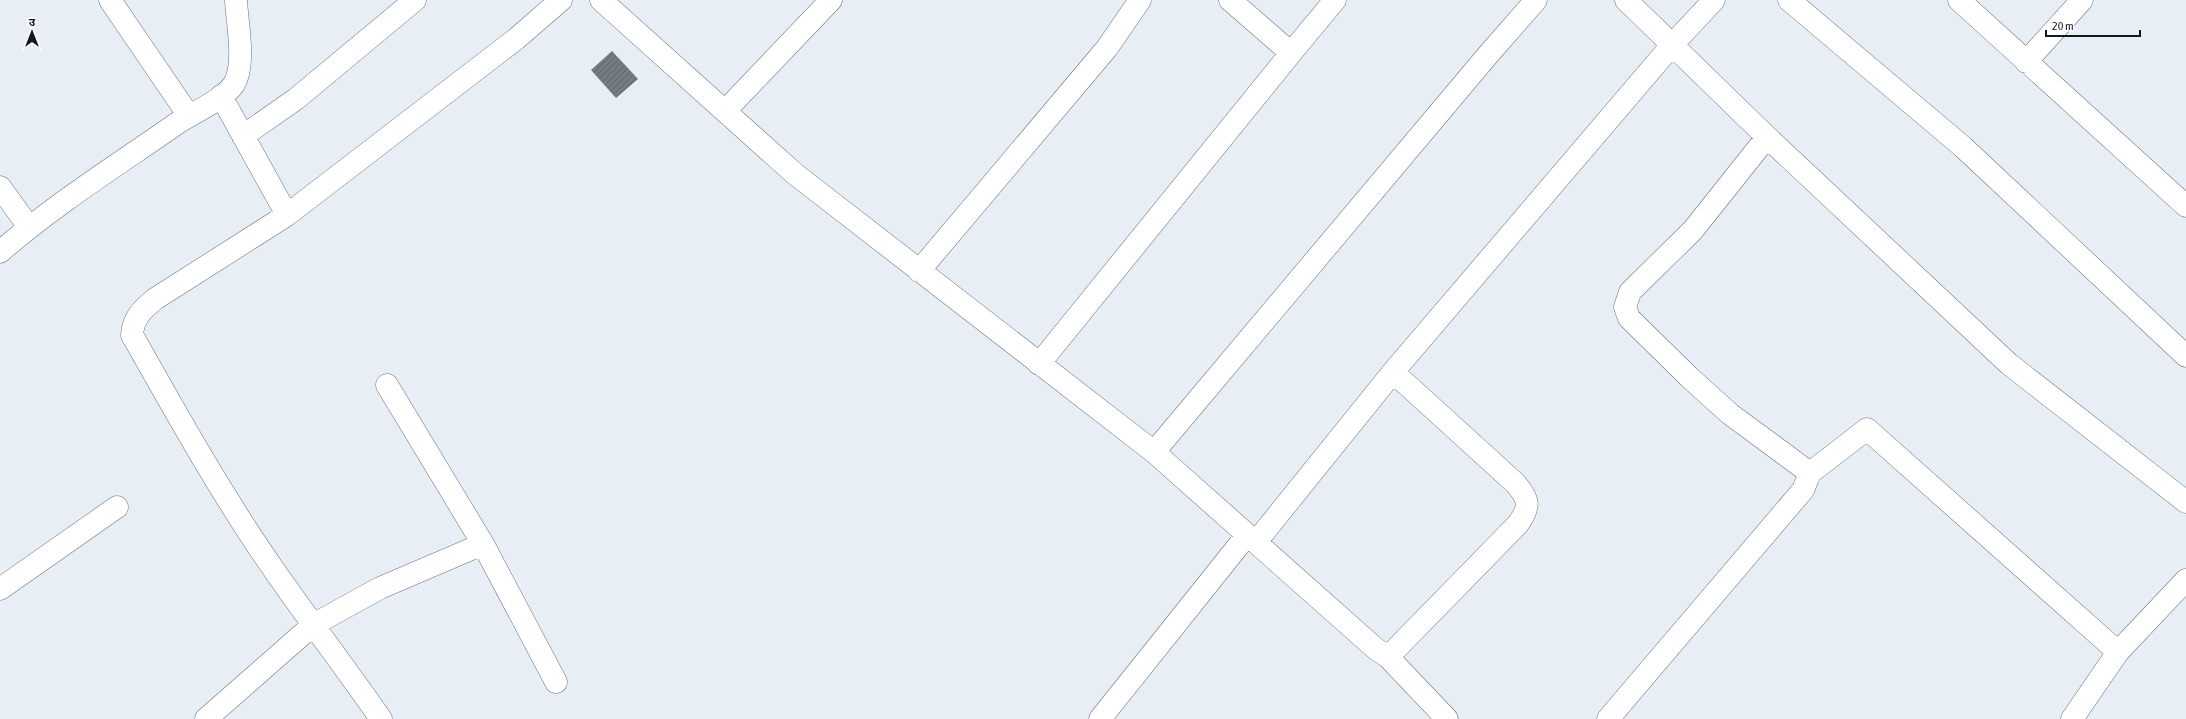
<svg xmlns="http://www.w3.org/2000/svg" width="2186" height="719" font-family="'Asap Condensed','Noto Sans Devanagari',sans-serif">
<style>
.building{fill:url(#building-hatch)}
.lines{fill:none;stroke-linecap:round;stroke-linejoin:round}
.minor-casing{stroke:#6b7279;stroke-width:23}
.minor{stroke:#fff;stroke-width:22}
</style>
<defs>
<pattern id="building-hatch" width="6" height="6" patternUnits="userSpaceOnUse"><rect width="6" height="6" fill="#757b83"/><path d="M-1 1l2-2M0 6l6-6M5 7l2-2" fill="none" stroke="#5f646a"/></pattern>
</defs>
<rect width="100%" height="100%" fill="#e7eef6"/>
<path class="building" d="M612 51 638 79 616 98 591 70Z"/>
<g class="lines">
<g class="minor-casing">
<path id="minor" d="M110 0 189 116
M601 0 795 174 1154 452 1376 649 1388 657 1447 719
M1626 0 1767 137 2009 364 2186 502
M1789 0 1963 147 2186 356
M1959 0 2186 206
M1291 53 1335 0
M2026 62 2082 0
M221 96 287 215
M725 111 831 0
M243 136 296 99 415 0
M1767 137 1693 230 1630 292 1625 307 1629 318 1689 377 1730 414 1810 473
M0 187 29 227
M0 252C55 204 119 164 179 122 195 112 224 99 234 84 246 64 237 23 236 0
M919 271 1107 48 1140 0
M1039 364 1291 53 1230 0
M1154 452 1487 56 1536 0
M1256 542 1393 372 1672 45 1714 0
M483 544 556 682
M0 589 117 507
M1388 657 1518 524C1531 506 1529 499 1515 483L1393 372
M206 719 313 625 380 588 483 544 387 385
M381 719C331 647 276 578 230 503 195 448 164 391 132 335 133 318 142 310 155 299L287 215 516 39 561 0
M1100 719 1247 535
M1608 719 1803 490 1810 473 1867 429 2118 652
M2072 719 2118 652 2186 580"/>
</g>
<use href="#minor" class="minor"/>
</g>
<g transform="translate(32 32)" stroke="#ffffff" stroke-width="3" paint-order="stroke">
<path d="M0-3L7 15L0 10L-7 15Z" fill="#15171a"/>
<text y="-6" font-size="11" font-weight="bold" text-anchor="middle" fill="#15171a">उ</text>
</g>
<path d="M2046 30v6h94v-6" fill="none" stroke="#15171a" stroke-width="2"/>
<text x="2052" y="30" font-size="12" fill="#15171a" stroke="#ffffff" stroke-width="3" paint-order="stroke">20 m</text>
</svg>
